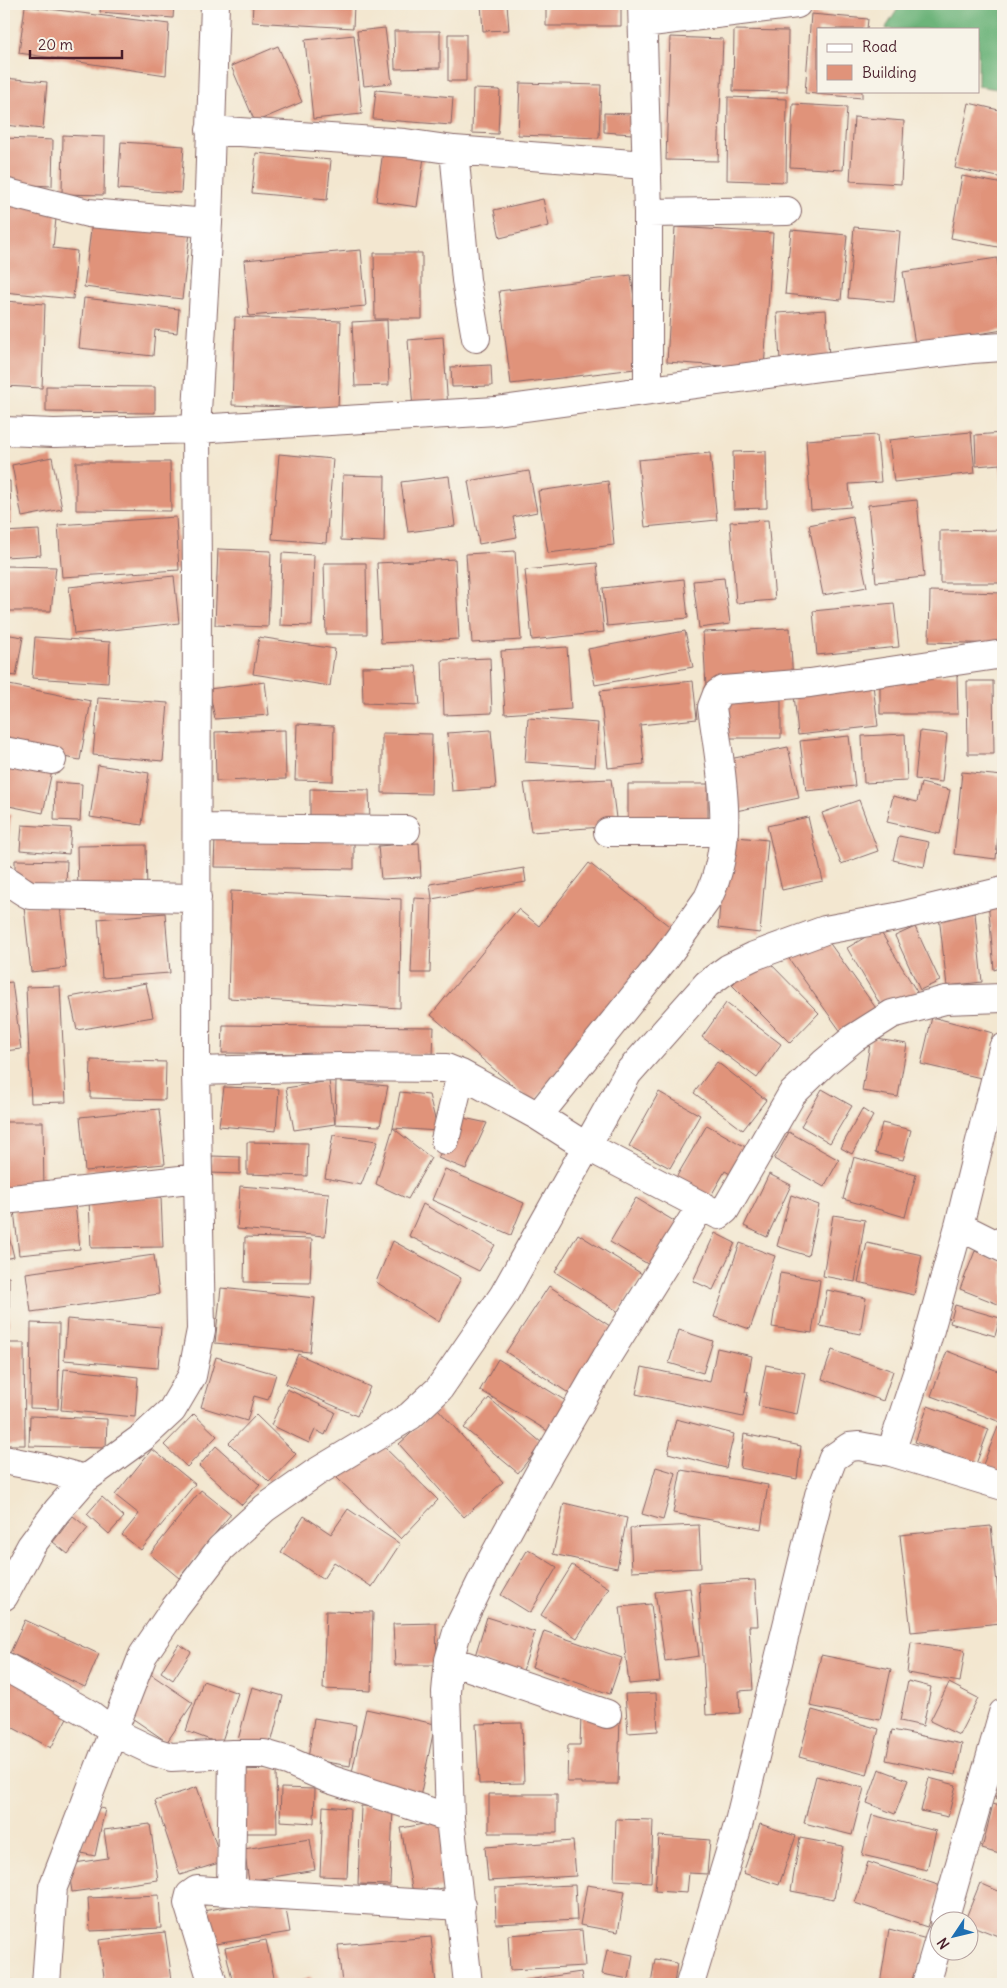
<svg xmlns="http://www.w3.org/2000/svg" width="1007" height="1988" font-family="Delius,sans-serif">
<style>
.forest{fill:#6db47a;stroke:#5c6a52}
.building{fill:#e0937a}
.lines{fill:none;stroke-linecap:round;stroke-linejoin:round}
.minor-casing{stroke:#856565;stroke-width:30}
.minor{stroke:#fff;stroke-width:28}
</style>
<rect width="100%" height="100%" fill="#f7f3e8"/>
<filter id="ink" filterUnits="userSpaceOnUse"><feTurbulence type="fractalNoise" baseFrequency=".02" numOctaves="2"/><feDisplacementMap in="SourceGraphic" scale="10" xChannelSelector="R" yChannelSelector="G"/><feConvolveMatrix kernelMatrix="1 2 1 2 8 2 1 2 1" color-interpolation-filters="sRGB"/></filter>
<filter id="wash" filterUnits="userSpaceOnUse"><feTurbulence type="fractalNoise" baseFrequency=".0096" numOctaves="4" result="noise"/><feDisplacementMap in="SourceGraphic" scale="20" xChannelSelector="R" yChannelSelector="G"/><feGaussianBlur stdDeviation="1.12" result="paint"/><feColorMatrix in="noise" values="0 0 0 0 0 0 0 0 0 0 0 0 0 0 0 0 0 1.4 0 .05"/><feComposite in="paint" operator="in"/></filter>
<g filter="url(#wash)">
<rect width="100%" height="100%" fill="#f3e7d0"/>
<path class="forest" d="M901 4H1003V90L978 86V29H885Z"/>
<g id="blocks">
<path class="building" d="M101 4H174L173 18 100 12Z
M253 4H354L353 28 252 22Z
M481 4H507L509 30 483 31Z
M546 4H621V26H546Z
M25 6 169 24 166 75 19 53Z
M811 14 868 19 867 29H818V91H862V98L805 93Z
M385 28 392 83 364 86 357 31Z
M734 30 788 31 787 92 733 91Z
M394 31H440V68L395 69Z
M448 34H466V81H448Z
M354 35 362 114 313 119 305 40Z
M670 37 723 39 718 161 666 160Z
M278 46 302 102 255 122 231 66Z
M4 78 47 82 43 129 4 125Z
M520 83 601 85 599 138 518 135Z
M473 89 500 90 498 134 472 133Z
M376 90 453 97 451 125 373 119Z
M728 97 787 99 786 182 727 180Z
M969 103 1003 111V178L955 168Z
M793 104 847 107 843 170 790 167Z
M604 113 633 114 632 134 604 132Z
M854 117 904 121 901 184 850 181Z
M63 135 105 137 104 195 62 194Z
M4 138 53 140 52 186 4 184Z
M121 142 184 146 181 193 118 189Z
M384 144 425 150 417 207 376 201Z
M256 153 331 160 327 200 252 193Z
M962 176 1003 184V248L951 238Z
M543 199 549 226 500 238 494 210Z
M4 204 57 209 53 248 77 251 73 299 4 292Z
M92 221 190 232 182 299 84 287Z
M675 227 773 233 764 369 667 362Z
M854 227 900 231 894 302 848 298Z
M791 230 847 235 841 300 785 294Z
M361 250 366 306 249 316 244 260Z
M374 253H422V319H375Z
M997 258 1003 294V330L915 344 903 272Z
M631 275 643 368 511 384 499 291Z
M84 298 179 309 177 333 155 330 153 356 79 348Z
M4 301 45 304 42 388 4 386Z
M826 310 829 357 780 360 777 313Z
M235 317 341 321 338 409 232 405Z
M387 320 389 385 355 386 352 322Z
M443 337 448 408 413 410 408 340Z
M491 365 492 386 452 387 451 367Z
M46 386 155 387V413L46 412Z
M971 432 975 473 894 482 889 440Z
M1003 433V483H1002L1000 464 976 466 975 435Z
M877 435 881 482 849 484 851 507 811 510 806 440Z
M766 451 767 508 734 509 733 452Z
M710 453 717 520 645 527 638 460Z
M279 454 333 459 326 543 272 539Z
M52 457 62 509 22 517 12 465Z
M76 462H170L171 511 76 510Z
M529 471 537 512 513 517 517 537 479 544 468 481Z
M343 475 385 476 384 542 341 540Z
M449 476 455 526 408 532 401 482Z
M4 481H10L11 525H4Z
M608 481 614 545 548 553 538 491Z
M917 500 924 577 876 582 868 505Z
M852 516 867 587 823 595 809 525Z
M176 517 179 570 62 577 58 525Z
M768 520 775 600 736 603 730 522Z
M39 530 41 555 4 557V532Z
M1003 530V583H940V531Z
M218 549 271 551 268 627 215 625Z
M515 551 521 640 472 643 466 554Z
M282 553 314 555 312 626 280 625Z
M455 559 459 639 381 643 377 563Z
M324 563H366L367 634H326Z
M597 563 604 632 532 640 525 570Z
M4 566 56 567 51 611H4Z
M174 576 179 623 74 634 69 587Z
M724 578 730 624 699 628 693 581Z
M684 579 688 618 607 626 603 588Z
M930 591 1003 593V644L929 642Z
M894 603 899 647 817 655 813 611Z
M790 628 793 684 706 687 703 632Z
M685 631 693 667 595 685 588 649Z
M4 634 23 637 16 676 4 674Z
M35 637 110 642 108 683 32 678Z
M259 637 335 649 330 686 253 674Z
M567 647 571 709 505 714 501 651Z
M490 658 492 713 444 715 442 660Z
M416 666 420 705 363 703 362 667Z
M880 675H957L958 714H880Z
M693 681 697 719 640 725 644 764 608 768 600 691Z
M967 681H993L994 754H968Z
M265 682 269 715 215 719 209 689Z
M4 684 91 701 80 760 4 746Z
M873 685 878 726 798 735 794 694Z
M719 693 781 694V738H719Z
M98 698 168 703 163 761 93 755Z
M1002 710H1003V765H999Z
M528 718 598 723 595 767 525 762Z
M297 724 334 726 333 781 295 780Z
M285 730 286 779 216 781 215 732Z
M491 730 496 788 452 791 447 733Z
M920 731 947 734 942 782 915 779Z
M382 733 432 734 431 794 382 793Z
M905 734 907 781 864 783 862 736Z
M849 736 855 786 806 791 800 741Z
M788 747 799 798 731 812 720 761Z
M4 761 52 771 43 813 4 805Z
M98 765 149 773 142 825 90 817Z
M962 772 1003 776 996 859 954 854Z
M611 779 617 826 531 832 524 783Z
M55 782 82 784 80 821 54 820Z
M921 783 950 790 940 834 887 822 893 796 917 802Z
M628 784H708V825L628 824Z
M310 789 369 790 370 822 310 821Z
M859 800 878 851 841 864 822 813Z
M4 814 11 815 6 866H4Z
M808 817 823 881 782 890 767 826Z
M22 825 71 828 69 854 20 850Z
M726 836 768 840 760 933 718 928Z
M899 836 929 842 924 867 893 860Z
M215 838 354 841V869L214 867Z
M419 843 421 877 381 879 378 846Z
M146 845 147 891 78 893 77 846Z
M15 860 67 861 66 885 15 884Z
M589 863 673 929 533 1103 431 1015 518 909 539 926Z
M524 868 526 882 432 899 430 884Z
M231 891 401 899 400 1008 228 998Z
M414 898 432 899 430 973H411Z
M988 900 1003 901V967L994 970Z
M60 904 66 968 31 972 24 907Z
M165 913 170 973 102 978 98 919Z
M975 913 982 982 947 986 939 916Z
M915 927 940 981 920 990 895 936Z
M879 929 917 992 884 1011 847 948Z
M821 931 878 1011 844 1036 787 956Z
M762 955 819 1013 790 1043 732 985Z
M12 982 21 1049 4 1051V983Z
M146 983 153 1017 77 1030 70 997Z
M60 986 66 1102 31 1103 26 987Z
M726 1003 781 1044 757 1078 702 1037Z
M932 1017 993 1033 981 1078 921 1064Z
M223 1025 434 1027 433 1055 222 1053Z
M871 1038 907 1044 898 1097 862 1091Z
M91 1060 166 1062 165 1100 90 1098Z
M717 1062 766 1100 743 1130 694 1093Z
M329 1081 335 1124 294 1130 286 1088Z
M336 1081 388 1086 380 1126 335 1124Z
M224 1087 279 1089 276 1131 219 1126Z
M822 1089 852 1106 830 1143 801 1126Z
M400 1092 429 1095 438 1131 393 1128 431 1158 408 1199 376 1184 393 1128Z
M659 1092 700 1115 670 1168 629 1146Z
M159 1109 165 1164 85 1171 80 1117Z
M862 1109 873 1116 852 1154 841 1148Z
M459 1117 487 1123 466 1169 438 1158Z
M4 1122H43L44 1195H4Z
M882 1123 911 1130 903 1160 875 1153Z
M707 1125 756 1153 740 1180 725 1171 708 1201 674 1181Z
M789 1132 839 1160 824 1187 774 1159Z
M333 1135 378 1141 361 1185 325 1178Z
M247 1142 308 1143 307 1176 247 1174Z
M212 1156 240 1157V1174L210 1173Z
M854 1157 916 1175 905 1217 843 1199Z
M445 1169 524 1203 511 1235 432 1200Z
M769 1174 791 1185 767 1237 744 1226Z
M240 1186 329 1193 325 1236 237 1229Z
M791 1195 819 1205 808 1256 777 1246Z
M161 1197 163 1247 91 1248 89 1199Z
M636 1198 684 1227 658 1270 610 1242Z
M75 1204 80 1249 19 1255 14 1210Z
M423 1204 495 1245 479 1271 409 1236Z
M833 1215 865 1220 855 1282 823 1276Z
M4 1216 14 1257 4 1259Z
M715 1233 735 1243 713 1290 693 1281Z
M578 1234 642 1274 619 1312 555 1272Z
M245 1237 312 1239 310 1283 244 1282Z
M393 1241 461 1278 439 1322 376 1282Z
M740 1243 775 1256 750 1329 714 1317Z
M867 1243 922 1255 914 1295 858 1282Z
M975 1251 1003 1263V1306L960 1289Z
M154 1255 159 1294 31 1312 26 1273Z
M780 1273 820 1280 812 1333 772 1327Z
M4 1277H9V1330H4Z
M549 1286 616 1330 573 1396 506 1352Z
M221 1288 315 1298 310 1352 215 1343Z
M827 1290 866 1298 860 1334 820 1326Z
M955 1305 1000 1318 995 1336 950 1323Z
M67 1319 161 1327 158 1368 64 1360Z
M31 1323 59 1324 58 1409 30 1408Z
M679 1330 713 1341 703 1373 669 1363Z
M4 1343H24L25 1445H4Z
M717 1348 752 1356 745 1392H748L743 1417 636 1394 642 1367 710 1382Z
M832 1350 893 1371 883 1401 822 1379Z
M947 1351 1003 1373V1423L931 1396Z
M298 1354 370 1387 357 1416 285 1384Z
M216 1357 276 1374 268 1400 254 1396 247 1421 201 1407Z
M498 1359 569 1403 551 1433 480 1390Z
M766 1365 805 1373 797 1414 758 1406Z
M64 1369 138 1377 135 1417 61 1410Z
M287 1389 335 1412 325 1435 315 1430 309 1443 271 1425Z
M489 1398 542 1443 518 1473 464 1428Z
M928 1406 989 1429 976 1464 915 1442Z
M438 1409 503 1482 464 1517 399 1444Z
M194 1414 217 1436 187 1467 164 1445Z
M256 1415 296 1454 269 1482 229 1443Z
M30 1416 107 1419 106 1448 29 1446Z
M676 1419 734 1434 726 1468 668 1453Z
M998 1427 1003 1430V1476L982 1467Z
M744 1434 801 1446 797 1479 740 1468Z
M375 1438 438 1500 401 1539 337 1478Z
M216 1446 260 1485 242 1505 199 1466Z
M152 1449 195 1484 141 1550 122 1535 139 1514 115 1495Z
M656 1467 676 1473 663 1520 642 1514Z
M681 1470 768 1485 761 1529 673 1513Z
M201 1490 231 1514 179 1578 150 1554Z
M102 1497 124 1517 109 1534 87 1514Z
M564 1503 627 1518 617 1568 553 1554Z
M348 1509 400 1544 372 1587 334 1562 323 1579 281 1552 304 1516 331 1534Z
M73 1516 88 1528 68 1554 53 1542Z
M699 1525 701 1568 632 1571 630 1528Z
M991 1526 1001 1623 911 1632 900 1535Z
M528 1549 557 1567 530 1613 501 1595Z
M572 1565 609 1588 577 1638 541 1615Z
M755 1580 758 1626H749L753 1690 739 1691 740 1713 706 1715 699 1583Z
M690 1588 699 1656 665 1661 655 1592Z
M651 1604 660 1681 629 1684 620 1607Z
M326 1611 373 1612 371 1691 323 1689Z
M487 1617 535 1632 522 1674 474 1659Z
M25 1620 99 1654 85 1687 10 1653Z
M436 1623 437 1665H395L393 1624Z
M544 1631 622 1658 610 1694 532 1667Z
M911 1642 965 1650 960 1682 907 1673Z
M179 1644 191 1652 173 1680 161 1672Z
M821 1655 891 1669 880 1720 810 1706Z
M4 1672 72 1708 51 1748 4 1723Z
M149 1673 193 1703 167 1742 123 1712Z
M203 1681 238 1693 221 1744 186 1731Z
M908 1681 931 1687 923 1726 900 1721Z
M949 1683 978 1698 959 1735 930 1721Z
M252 1687 283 1696 270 1748 238 1740Z
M656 1693 658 1731 628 1733 625 1694Z
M366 1709 435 1724 420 1797 350 1781Z
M812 1710 879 1729 867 1775 799 1757Z
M581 1716 620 1717 618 1784H581V1782H567L568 1745H580Z
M314 1718 356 1725 350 1766 308 1759Z
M522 1723 524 1783 479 1784 476 1724Z
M892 1730 962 1744 956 1775 886 1760Z
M276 1769 277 1833H236L235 1770Z
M879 1769 908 1780 895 1814 867 1803Z
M816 1776 864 1788 852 1835 804 1823Z
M1003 1776V1801L995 1798Z
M929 1778 956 1785 948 1817 921 1811Z
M197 1787 222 1862 180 1875 155 1801Z
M281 1788 315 1789 314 1823 280 1821Z
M489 1794H557V1833H489Z
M993 1804 1003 1807V1855L982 1849Z
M91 1806 105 1809 95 1856 81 1853Z
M323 1806 350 1808 347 1877 320 1876Z
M361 1806 393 1807 390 1885 358 1884Z
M872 1815 936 1831 927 1870 862 1855Z
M616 1819 653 1820 651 1882 614 1880Z
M442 1821 454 1886 413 1893 401 1828Z
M150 1824 158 1880 72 1892 68 1864 108 1858 104 1830Z
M760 1824 796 1836 779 1885 743 1873Z
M659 1836 710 1840 707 1874 689 1873 687 1893 655 1891Z
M800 1838 843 1846 834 1899 791 1891Z
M310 1839 315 1870 249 1881 244 1849Z
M573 1841 576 1876 488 1881 485 1847Z
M868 1862 941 1886 927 1927 855 1903Z
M980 1883 1003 1893V1938L970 1925V1920H965Z
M575 1885 577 1920 496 1924 495 1888Z
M587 1885 625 1891 618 1932 580 1925Z
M159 1895 161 1928 90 1931 88 1898Z
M284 1897 290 1932 209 1945 203 1911Z
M889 1929 927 1939 915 1984H880Z
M582 1930 585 1966 510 1970 508 1935Z
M165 1932 172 1980 134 1984H105L99 1940Z
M431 1937 436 1984H342L338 1945Z
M266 1940 275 1982 265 1984H233L225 1948Z
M607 1950 633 1955 629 1979 602 1974Z
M655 1959 677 1963 674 1984H651Z
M581 1972 583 1984H515L514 1982Z
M4 1975 12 1982 10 1984H4Z
M311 1977 314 1984H291Z"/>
</g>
</g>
<g filter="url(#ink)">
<use href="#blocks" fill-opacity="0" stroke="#856565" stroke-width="1"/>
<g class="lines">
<g class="minor-casing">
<path id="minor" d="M642 4 648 213V390
M643 23 797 4
M210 130 405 143 454 150 645 165
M454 150 466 280 476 338
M4 192 88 213 208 223
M648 213 787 211
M4 431 54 433 196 429 496 411 820 367 972 349 1003 347
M4 751 52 760
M197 828 406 830
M608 832H724
M4 879C13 883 20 891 30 895L197 898
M196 1071 339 1067 446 1068 461 1074 538 1116 579 1142 719 1215 725 1210 792 1094 824 1063 854 1038 892 1014 945 1000 1003 998
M538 1116 666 957 708 898C737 839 720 768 712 707L717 694 723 690 810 683 1003 654
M445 1140 461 1074
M4 1200 198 1178
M959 1226 1003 1248
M891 1452 923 1355 959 1226 1003 1048
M4 1460 45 1468 85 1479
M4 1596 31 1546 57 1511 85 1479 143 1437 172 1410 192 1376 201 1330 196 1071 197 574 196 429 208 223 215 4
M449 1660 607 1714
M4 1666 91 1715 113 1732 53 1887 46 1984
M450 1818 329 1779 288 1761 264 1754H233L171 1757 155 1752 113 1732 143 1655 175 1608 221 1548 265 1508 315 1473 410 1416 439 1389 503 1296 628 1073 707 984 729 968 754 956 825 930 896 917 1003 891
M231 1892 233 1754
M944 1920 1003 1713
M213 1984 188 1903 190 1895 197 1890 461 1906
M468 1984 450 1818 446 1692 449 1660 458 1629 493 1558 541 1470 606 1358 701 1206
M690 1984 739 1822 819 1495 833 1458 849 1447 859 1446 891 1452 1003 1486
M926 1984 940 1936"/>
</g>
<use href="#minor" class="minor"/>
</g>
</g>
<rect width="1007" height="1988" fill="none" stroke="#f7f3e8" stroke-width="20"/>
<rect x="817" y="28" width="162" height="65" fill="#f7f3e8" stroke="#b29e9c"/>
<rect x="827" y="44" width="25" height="8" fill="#ffffff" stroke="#b29e9c"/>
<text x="862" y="52" font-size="15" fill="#4a1f2b">Road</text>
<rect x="827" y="65" width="25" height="15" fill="#e0937a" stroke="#b29e9c"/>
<text x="862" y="78" font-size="15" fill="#4a1f2b">Building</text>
<g transform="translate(954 1936) rotate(235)"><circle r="24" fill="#f7f3e8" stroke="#b29e9c"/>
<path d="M0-4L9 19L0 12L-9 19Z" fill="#1f6fb2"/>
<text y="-8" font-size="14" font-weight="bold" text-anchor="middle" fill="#4a1f2b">N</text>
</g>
<path d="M30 50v8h92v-8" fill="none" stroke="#4a1f2b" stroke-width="2.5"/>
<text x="38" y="50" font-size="15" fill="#4a1f2b" stroke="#f7f3e8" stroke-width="4" paint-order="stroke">20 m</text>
</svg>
